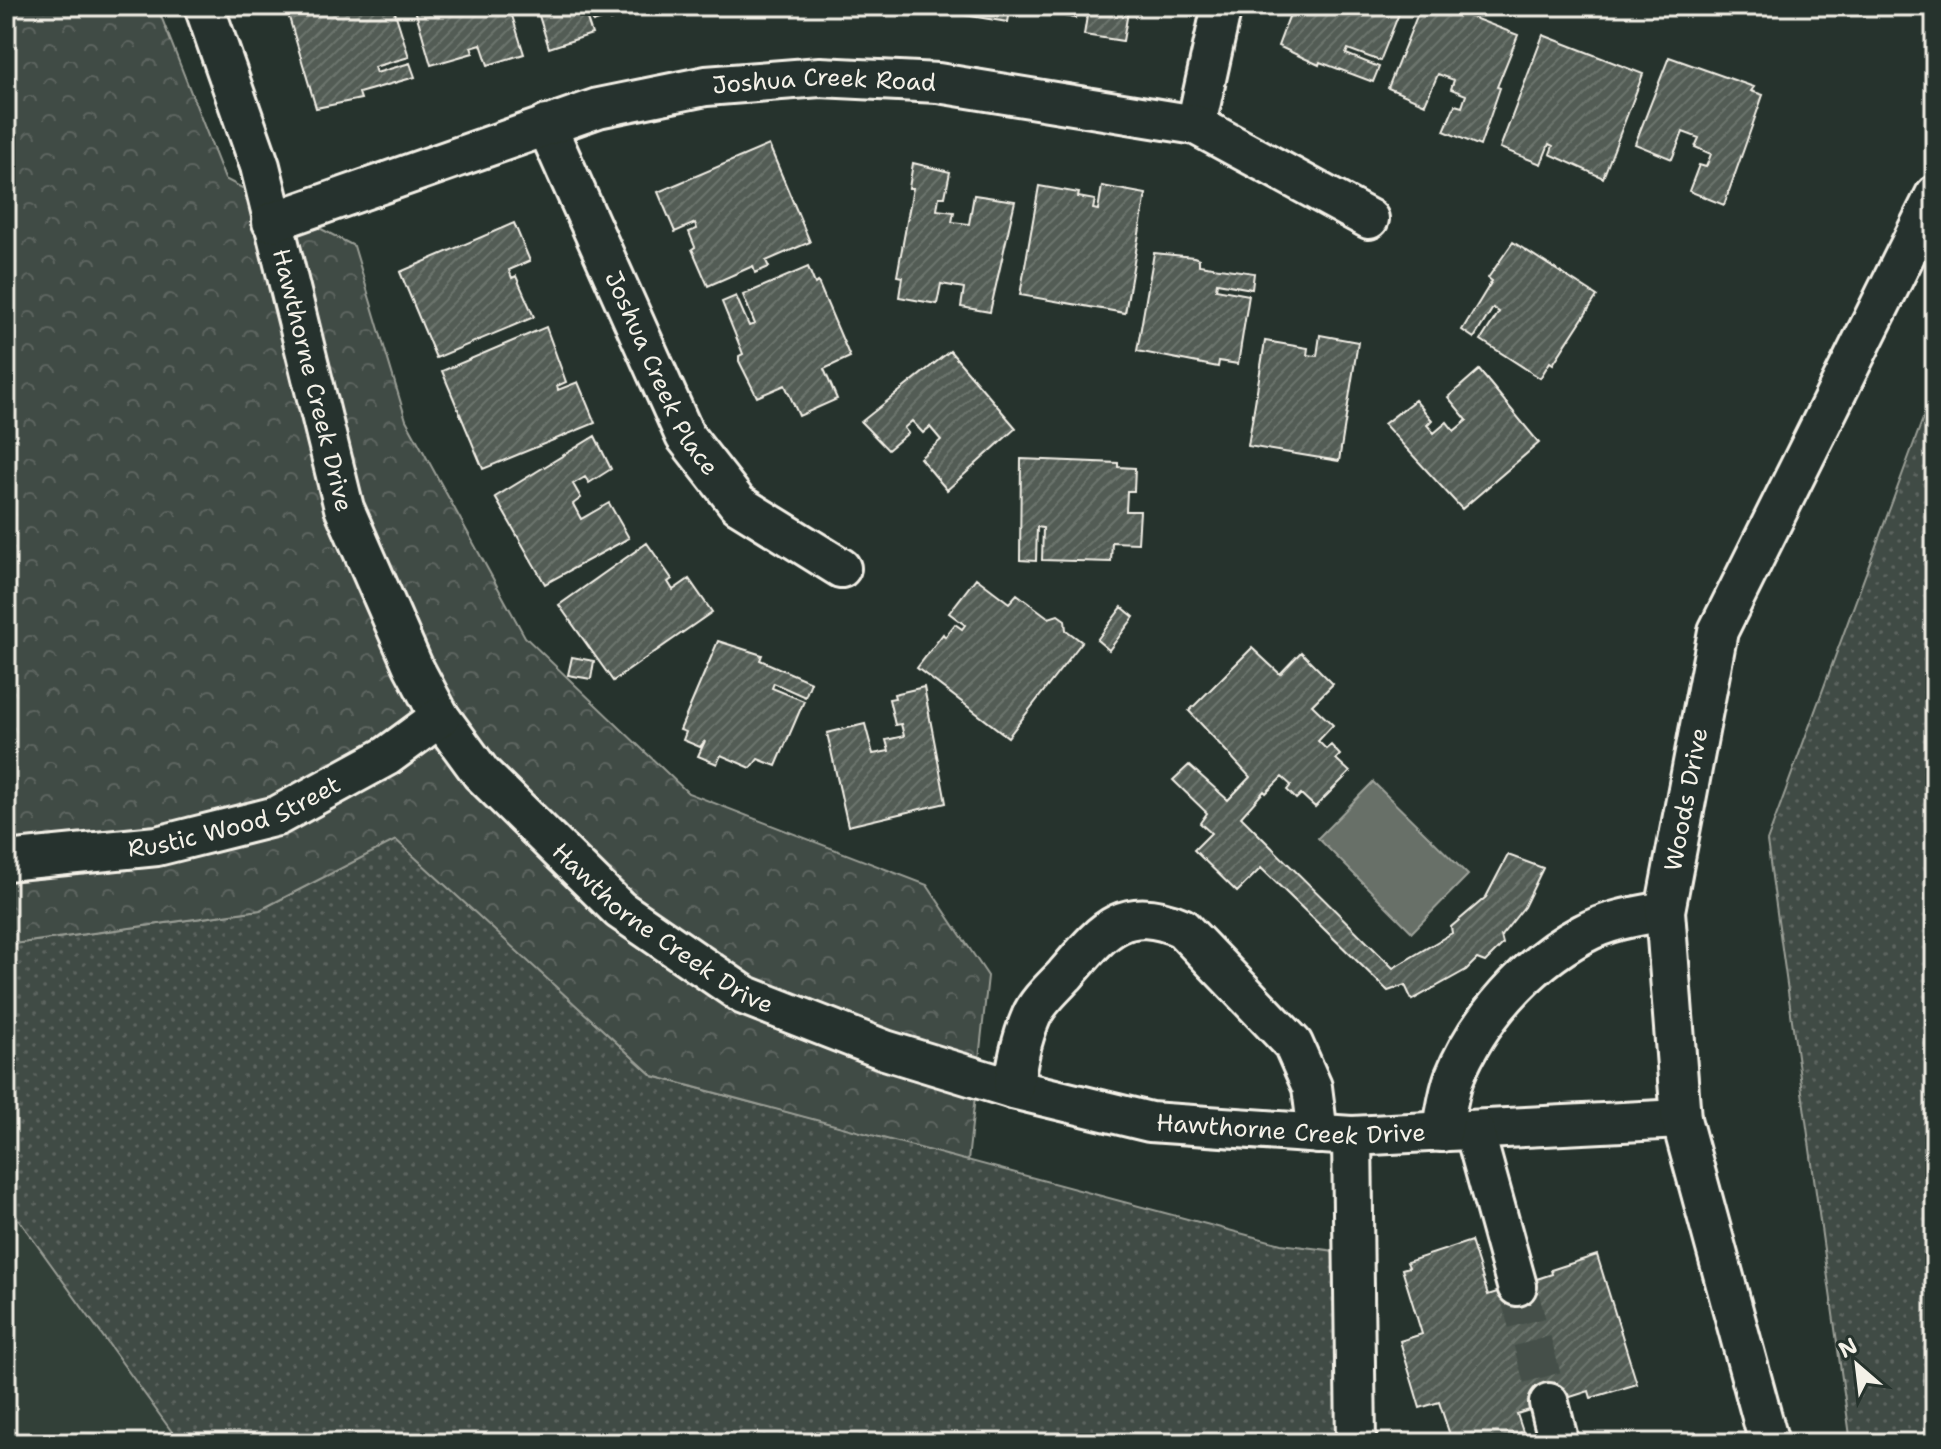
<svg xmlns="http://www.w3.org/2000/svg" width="1941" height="1449" font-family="'Shantell Sans',sans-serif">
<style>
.built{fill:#333f39}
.grass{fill:url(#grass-dots);stroke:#9a9e96;stroke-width:2}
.forest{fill:url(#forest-crowns);stroke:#9a9e96;stroke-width:2}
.water{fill:#676f68;stroke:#9fa39b;stroke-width:2}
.building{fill:url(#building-hatch);stroke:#f4f1e8;stroke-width:2}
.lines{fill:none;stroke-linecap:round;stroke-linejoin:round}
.minor-tunnel{stroke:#455049;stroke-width:38;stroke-dasharray:38 19;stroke-linecap:butt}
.minor-casing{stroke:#f4f1e8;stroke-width:44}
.minor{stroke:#26332d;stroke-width:38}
.labels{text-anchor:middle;stroke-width:7;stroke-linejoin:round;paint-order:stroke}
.street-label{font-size:24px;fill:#f4f1e8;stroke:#26332d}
</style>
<defs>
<pattern id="grass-dots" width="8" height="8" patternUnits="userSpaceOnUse" patternTransform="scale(2)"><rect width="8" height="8" fill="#414b45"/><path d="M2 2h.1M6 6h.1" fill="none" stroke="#5d6560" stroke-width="1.8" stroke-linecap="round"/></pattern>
<pattern id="forest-crowns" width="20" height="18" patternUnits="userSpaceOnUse" patternTransform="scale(2)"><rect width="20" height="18" fill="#414b45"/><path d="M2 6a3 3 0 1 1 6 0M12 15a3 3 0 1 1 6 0" fill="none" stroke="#5d6560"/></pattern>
<pattern id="building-hatch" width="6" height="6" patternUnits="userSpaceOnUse" patternTransform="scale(2)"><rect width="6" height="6" fill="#525c55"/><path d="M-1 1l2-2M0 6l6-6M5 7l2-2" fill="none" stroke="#6c746d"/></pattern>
</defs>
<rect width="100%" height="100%" fill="#26332d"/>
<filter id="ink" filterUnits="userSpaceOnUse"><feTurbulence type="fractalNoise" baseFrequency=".0125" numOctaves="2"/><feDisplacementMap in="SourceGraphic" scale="16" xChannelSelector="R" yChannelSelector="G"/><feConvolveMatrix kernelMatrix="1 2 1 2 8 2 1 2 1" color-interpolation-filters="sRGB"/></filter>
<g filter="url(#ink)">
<path class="built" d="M6 1202 180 1443H6Z"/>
<path class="grass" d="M1935 386V1443H1851L1767 841Z
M396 839 653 1076 1281 1244 1335 1251 1336 1443H180L6 1202V945L260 910Z"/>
<path class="forest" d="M6 6H157L225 179 354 246 406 420 525 637 688 793 927 885 988 976 968 1161 653 1076 396 840 260 910 6 945Z"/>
<path class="water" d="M1373 782 1468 875 1412 932 1318 838Z"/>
<path class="building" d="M317 6H393L409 57 374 67 376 73 410 63 415 77 359 93 361 99 316 108 288 14Z
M414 6H509L524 54 488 65 481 44 471 47 473 53 431 65Z
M536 6H648L649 8 610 20 608 17 593 22 590 12 585 13 592 34 549 48Z
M966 6H1011L1008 22 964 15Z
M1035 6H1129L1123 41 1084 35 1087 16 1077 14 1076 18 1034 11Z
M1293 6H1402L1380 61 1348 49 1346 54 1379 67 1373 82 1320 62 1319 65 1278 46Z
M1421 6H1443L1518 35 1497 87 1500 88 1480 146 1444 131 1455 105 1462 107 1466 95 1451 89 1454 80 1438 74 1425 104 1388 88Z
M1543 35 1643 74 1603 178 1550 154 1553 146 1549 144 1541 164 1500 148Z
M1669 57 1754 87 1751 91 1763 95 1724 205 1689 191 1699 165 1706 167 1711 154 1695 147 1699 138 1683 132 1672 159 1635 144Z
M769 145 810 242 766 261 769 267 755 273 753 266 708 286 692 249 695 247 689 232 697 229 695 223 675 232 658 192Z
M913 163 950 172 945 197H939L937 210 954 212 952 222 969 224 974 195 1015 201 990 312 961 307 964 288 941 284 937 304 899 297 902 277 897 276 913 188H909Z
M1039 186 1079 193 1078 197 1095 200 1093 209 1098 210 1102 186 1146 194 1125 313 1020 295Z
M514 223 530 261 509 270 512 278 516 276 534 317 436 358 400 272Z
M1513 242 1597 296 1553 364 1550 362 1540 378 1481 340 1499 312 1493 308 1474 338 1462 330 1492 281 1488 278Z
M1154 253 1194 257 1199 259V265L1254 273 1252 289 1217 283 1216 289 1249 295 1238 364 1219 361 1218 367 1137 351Z
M808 267 815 284 818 282 850 357 824 369 837 399 799 416 785 385 757 397 739 361V356L743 354 722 302 736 296 749 326 755 324 743 295Z
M546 327 566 382 557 386 558 390 578 382 595 423 483 469 442 371Z
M1320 335 1358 342 1339 461 1248 446 1265 341 1308 348 1307 355 1317 356Z
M950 351 1016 428 947 490 920 458 941 440 930 427 923 433 912 421 904 428 908 433 888 450 861 422Z
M1479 370 1539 443 1462 509 1384 424 1415 400 1432 420 1427 425 1434 433 1447 422 1454 431 1467 420 1448 397Z
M595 436 611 469 589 483 585 477 573 484 581 498 573 504 581 519 609 503 629 538 545 584 495 497Z
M1021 459 1118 463V467L1135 468 1134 491H1127L1126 511H1140L1138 543 1112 542 1111 562 1042 560 1043 528 1037 527 1036 561 1020 560Z
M647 543 672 579 668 582 673 590 689 579 712 612 613 681 559 605Z
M976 578 1009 603 1017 594 1049 618 1058 615 1065 620 1066 630 1082 642 1008 737 917 668 943 634 945 637 955 624 962 629 965 625 949 613Z
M1122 607 1134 617 1109 650 1097 640Z
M718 641 762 655 760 660 811 682 805 697 774 683 772 688 804 701 776 766 758 759 751 768 721 755 717 764 698 756 705 741 700 747 683 740 686 732 680 730Z
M1252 648 1280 674 1301 652 1333 684 1312 705 1333 725 1318 741 1326 749 1331 745 1340 755 1336 759 1350 772 1315 807 1301 794 1296 799 1287 790 1291 785 1282 777 1266 793 1264 791 1241 817 1393 968 1452 933 1451 927 1486 897 1508 855 1543 868 1524 907 1501 936 1503 944 1485 962 1477 959 1466 970 1412 1000 1405 985 1388 991 1261 868 1237 892 1194 850 1211 833 1200 823 1207 813 1173 780 1189 765 1228 800 1250 777 1189 711Z
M572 657 594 661 591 679 568 675Z
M924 687 946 803 848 826 827 733 865 724 873 754 889 751 886 740 904 736 901 724 895 725 889 699 895 698 894 694Z
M1471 1241 1488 1295 1552 1274 1551 1270 1597 1255 1637 1384 1591 1398 1589 1391 1517 1414 1523 1432 1489 1443H1457L1454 1434 1450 1435 1439 1402 1420 1408 1400 1341 1422 1334 1402 1269 1409 1267 1407 1262Z"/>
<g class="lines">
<path class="minor-tunnel" d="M1517 1286 1549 1403"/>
<g class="minor-casing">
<g id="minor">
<path id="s1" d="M204 6 260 166 344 508 413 666 440 717 481 773 620 910 744 995 885 1050 1013 1089 1150 1122 1352 1136 1681 1119"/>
<path id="s2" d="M546 125 685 436 738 504 841 568"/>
<path d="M1196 125 1222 6"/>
<path id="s3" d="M272 222 598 108 706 86 820 77 938 83 1196 125 1369 219"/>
<path id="s4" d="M6 861 157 846 277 816 387 756 440 717"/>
<path d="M1013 1089C1017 1064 1021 1040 1031 1017 1037 1002 1054 987 1065 975 1102 932 1122 902 1182 928L1293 1044 1312 1087 1318 1134"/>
<path d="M1474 1130 1517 1286"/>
<path d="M1442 1132C1446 1114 1448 1094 1454 1078 1477 1020 1528 963 1583 934 1608 920 1637 916 1665 911"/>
<path d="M1352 1136 1356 1443"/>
<path d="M1549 1403 1559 1443"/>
<path id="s5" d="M1769 1443 1681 1119 1665 911 1718 631 1935 195"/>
</g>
</g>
<use href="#minor" class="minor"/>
</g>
</g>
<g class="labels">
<g class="street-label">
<text dy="8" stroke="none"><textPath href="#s3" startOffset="574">Joshua Creek Road</textPath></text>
<text dy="8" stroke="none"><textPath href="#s2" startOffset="274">Joshua Creek Place</textPath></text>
<text dy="8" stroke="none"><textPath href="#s1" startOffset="390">Hawthorne Creek Drive</textPath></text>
<text dy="8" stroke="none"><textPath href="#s5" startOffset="658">Woods Drive</textPath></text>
<text dy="8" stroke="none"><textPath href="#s4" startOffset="234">Rustic Wood Street</textPath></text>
<text dy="8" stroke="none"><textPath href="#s1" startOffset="1062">Hawthorne Creek Drive</textPath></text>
<text dy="8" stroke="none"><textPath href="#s1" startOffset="1734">Hawthorne Creek Drive</textPath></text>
</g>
</g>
<rect width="1941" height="1449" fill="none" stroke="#26332d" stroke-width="32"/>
<rect x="16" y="16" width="1909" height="1417" fill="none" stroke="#f4f1e8" stroke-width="3" filter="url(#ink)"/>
<g transform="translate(1857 1365) rotate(332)" stroke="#26332d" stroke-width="6" paint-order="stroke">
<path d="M0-6L14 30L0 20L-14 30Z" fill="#f4f1e8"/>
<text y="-12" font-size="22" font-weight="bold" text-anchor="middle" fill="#f4f1e8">N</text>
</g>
</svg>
